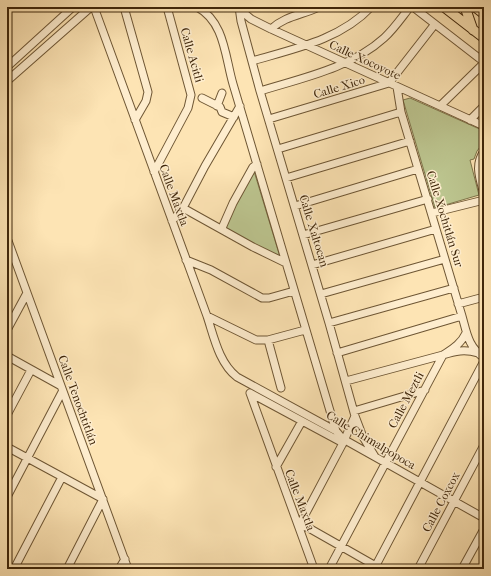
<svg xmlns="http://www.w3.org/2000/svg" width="491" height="576" font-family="'IM FELL French Canon',serif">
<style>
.green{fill:#bcc58f;stroke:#7e764c}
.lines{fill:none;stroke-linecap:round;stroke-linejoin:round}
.minor-casing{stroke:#6e5634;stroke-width:9}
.major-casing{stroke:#3f260a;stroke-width:11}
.minor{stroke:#feedce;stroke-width:7}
.major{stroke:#fde4b4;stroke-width:9}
.labels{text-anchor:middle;stroke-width:3;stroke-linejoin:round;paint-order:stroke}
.street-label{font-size:12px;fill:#3f260a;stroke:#feedce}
</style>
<rect width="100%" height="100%" fill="#fde4b4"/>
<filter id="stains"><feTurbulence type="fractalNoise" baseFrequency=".005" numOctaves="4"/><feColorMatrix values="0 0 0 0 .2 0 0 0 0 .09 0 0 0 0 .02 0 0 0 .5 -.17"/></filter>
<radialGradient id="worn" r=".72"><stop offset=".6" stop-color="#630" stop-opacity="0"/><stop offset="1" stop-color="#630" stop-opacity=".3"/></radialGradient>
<path class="green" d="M410 98 484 131V142L477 151 474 159 470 160 479 195 435 208 403 100Z
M254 171 280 257 223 229Z"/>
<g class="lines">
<g class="minor-casing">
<path id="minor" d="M94 7 207 316C214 337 219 363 237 377L336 431 341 437 345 440 484 518
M124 7 148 92 146 101 135 120
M197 7C225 22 225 57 233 84L336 431
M239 7 241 21 260 91 329 323 355 416 363 437 374 455
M413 7 484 62
M238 8 251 19 271 29 484 126
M271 29C285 16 302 15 319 7
M252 61C293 49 340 40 371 7
M7 67 73 7
M7 81 91 7
M397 87 401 112 462 316C467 334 468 346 484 358
M260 91C302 78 351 68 384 38 394 29 402 17 410 7
M202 98 220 107 222 112 234 117
M217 106 222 93
M440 106 484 63
M269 119 389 83 435 24
M470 120 484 106
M278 149 401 112
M484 151C474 165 480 179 484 194
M154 172 188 108 191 95 167 7
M286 178 410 141
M295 206 418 169
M183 208 253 247 286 263
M432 213 484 200
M172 221 183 208 205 166 240 106
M222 228 233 203 253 167 257 164
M303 235 428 199
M7 238 128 569
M186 260 211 270 262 298H269L294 291
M312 265 436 229
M321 294 445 259
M458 304 484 297
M207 316 256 340H268L305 330
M329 323 454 288
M7 330 27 293
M268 340 281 388
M337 353 462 316
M7 356 61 386
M346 381 443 355C455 351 465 349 478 353
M250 393 314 569
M250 393 343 443
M354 411 425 390
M7 415 31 370
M355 416 343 443 299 526 307 527 381 569
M7 447 103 499
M276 467 302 421
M7 497 62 392
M14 569 62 477
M67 569 103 499
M119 569 125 559
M329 569 443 355C452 349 461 344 466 333
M374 569 484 361
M418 569 484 445
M462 569 484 529"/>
</g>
<g class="major-casing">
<path id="major" d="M444 7 484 38
M465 7 473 30
M475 7 484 14"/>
</g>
<use href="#minor" class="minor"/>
<use href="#major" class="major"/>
</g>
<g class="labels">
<g class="street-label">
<text transform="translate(192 55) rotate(74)" y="4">Calle Acitli</text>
<text transform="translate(365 60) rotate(25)" y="4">Calle Xocoyote</text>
<text transform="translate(339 87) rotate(-17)" y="4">Calle Xico</text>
<text transform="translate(174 195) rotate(70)" y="4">Calle Maxtla</text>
<text transform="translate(445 219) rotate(73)" y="4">Calle Xochitlán Sur</text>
<text transform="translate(314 231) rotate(73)" y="4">Calle Xaltocan</text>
<text transform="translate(78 400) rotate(70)" y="4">Calle Tenochtitlán</text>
<text transform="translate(406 400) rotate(-62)" y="4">Calle Meztli</text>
<text transform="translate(371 440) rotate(31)" y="4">Calle Chimalpopoca</text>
<text transform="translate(300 500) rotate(69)" y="4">Calle Maxtla</text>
<text transform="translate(441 502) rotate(-62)" y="4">Calle Coxcox</text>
</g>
</g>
<rect width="491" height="576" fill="none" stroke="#fde4b4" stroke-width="24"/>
<rect x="8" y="8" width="475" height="560" fill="none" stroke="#3f260a" stroke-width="2"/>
<rect x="12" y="12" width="467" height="552" fill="none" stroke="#3f260a"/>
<rect width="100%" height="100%" filter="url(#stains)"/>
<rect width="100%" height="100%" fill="url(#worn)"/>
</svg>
